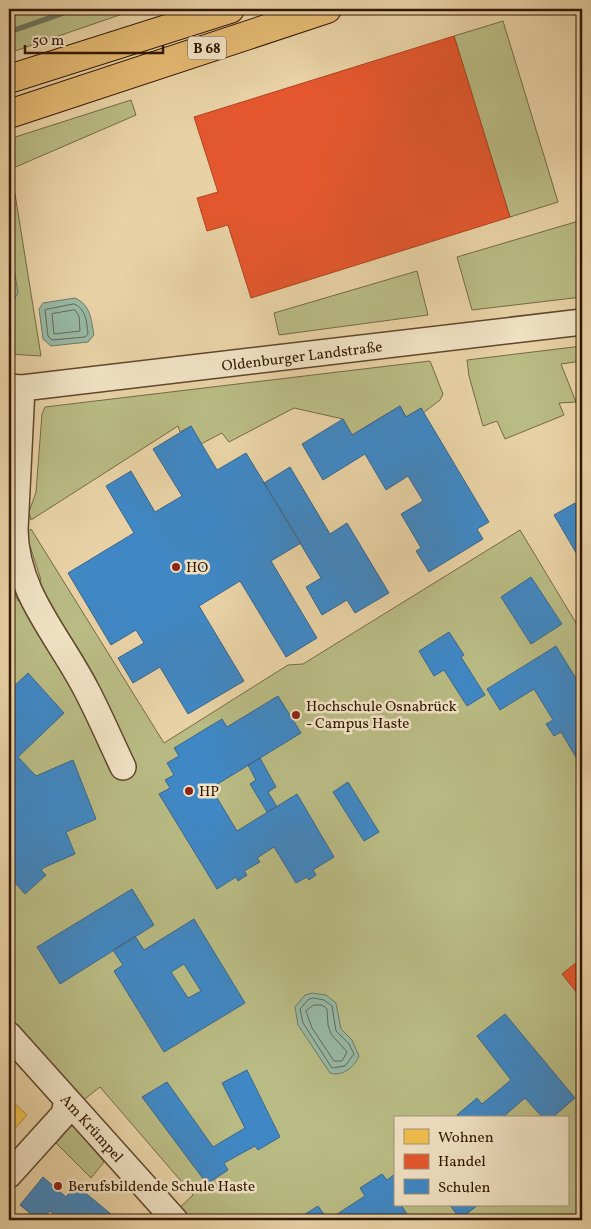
<svg xmlns="http://www.w3.org/2000/svg" width="591" height="1229" font-family="Vollkorn,serif">
<style>
.green{fill:#b9bb84;stroke:#766944;fill-rule:evenodd}
.water{fill:#97b8a4;stroke:#6f7864}
.homes{fill:#f2c14e;stroke:#b98e38}
.shops{fill:#e4572e;stroke:#af4421}
.schools{fill:#3f88c5;stroke:#3b668b;fill-rule:evenodd}
.lines{fill:none;stroke-linecap:round;stroke-linejoin:round}
.shore{stroke:#656854;stroke-width:1}
.stream{stroke:#6f7864;stroke-width:5.5}
.minor-casing{stroke:#60462c;stroke-width:28}
.highway-casing{stroke:#331704;stroke-width:30}
.minor{stroke:#f0e2c4;stroke-width:25}
.highway{stroke:#e4b972;stroke-width:28}
.poi-dot{fill:#8f2418;stroke:#f0e2c4;stroke-width:2}
.labels{text-anchor:middle;stroke-width:5;stroke-linejoin:round;paint-order:stroke}
.shield{fill:#f0e2c4;stroke:#6c543e;stroke-width:1}
.shield-label{font-size:14px;font-weight:bold;fill:#331704}
.street-label{font-size:15px;fill:#331704;stroke:#f0e2c4}
.poi-label{font-size:15px;fill:#331704;stroke:#f0e2c4;text-anchor:start}
</style>
<rect width="100%" height="100%" fill="#e8d2a5"/>
<filter id="stains"><feTurbulence type="fractalNoise" baseFrequency=".004" numOctaves="4"/><feColorMatrix values="0 0 0 0 .2 0 0 0 0 .09 0 0 0 0 .02 0 0 0 .5 -.17"/></filter>
<radialGradient id="worn" r=".72"><stop offset=".6" stop-color="#630" stop-opacity="0"/><stop offset="1" stop-color="#630" stop-opacity=".3"/></radialGradient>
<path class="green" d="M9 9H137L9 53Z
M503 21 558 202 510 217 454 36Z
M131 100 136 115 11 169 41 356 9 354V139Z
M582 220V297L472 310 457 257Z
M417 271 428 315 279 335 274 313Z
M582 346V361L561 364 576 402 559 403 564 415 505 439 497 421 483 426 469 376 467 360Z
M430 361 443 394 440 400 423 413 421 408 406 417 400 406 352 435 343 419 294 408 229 442 222 433 201 444 191 426 180 432 178 426 31 520 29 512 36 492 42 414 45 407Z
M31 529 164 743 288 665 303 664 520 530 582 633V1220H183L175 1212 193 1195 100 1087 81 1102 9 1021V580L18 601 41 580 30 546 24 542V535ZM395 1118H567V1205H395Z
M71 1126H75L104 1162 91 1178 56 1143Z"/>
<path class="water" d="M9 236 18 293 14 299 9 302Z
M75 298C91 305 91 320 94 335L88 342 51 346 43 339 39 309 43 303Z
M312 993 326 995 336 1003 341 1029 352 1040 359 1056C354 1067 343 1077 330 1073L298 1025 295 1007 305 995Z"/>
<path class="homes" d="M9 1098 27 1115 11 1133 9 1132Z"/>
<path class="shops" d="M454 36 510 217 251 298 228 225 207 231 197 198 218 192 194 117Z
M582 958V999L562 974Z"/>
<path class="schools" d="M400 406 406 417 421 408 489 522 477 529 483 539 429 572 416 551 421 548 401 514 423 501 408 476 386 490 365 454 323 480 302 444 343 419 352 435Z
M191 426 217 470 246 453 301 543 271 561 317 638 286 657 240 581 199 606 244 681 188 714 160 667 133 683 118 658 144 643 136 630 111 645 68 573 134 533 106 486 131 471 155 512 182 496 153 449Z
M290 467 330 534 347 523 389 593 355 613 347 600 322 615 306 587 321 578 264 483Z
M575 503 582 516V563L554 515Z
M531 577 562 624 531 644 501 597Z
M449 632 464 655 461 657 485 695 467 706 444 670 434 676 419 651Z
M556 646 582 688V756L577 759 561 732 554 736 546 724 553 720 534 689 500 710 487 689Z
M28 673 64 713 18 757 36 776 73 760 96 819 66 832 75 854 45 867 41 870 46 875 25 894 9 876V691Z
M278 696 301 733 211 788 237 831 297 794 334 857 313 870 316 875 309 880 307 877 296 883 274 847 257 858 260 862 244 871 247 875 238 881 236 877 217 889 159 794 170 788 165 780 174 775 167 763 179 756 174 748 222 719 227 727Z
M260 758 276 787 268 792 277 807 267 812 250 784 256 780 248 765Z
M348 782 379 832 364 841 333 792Z
M132 889 154 925 60 984 37 947Z
M194 919 245 1003 164 1052 114 971 123 965 113 950 135 936 144 950ZM184 964 201 991 188 998 171 972Z
M505 1014 575 1098 552 1118H543L525 1098 502 1118H459L457 1115 477 1098 482 1104 511 1080 477 1036Z
M247 1070 280 1137 258 1150 255 1146 224 1163 228 1170 207 1184 142 1097 167 1082 213 1147 245 1128 222 1083Z
M382 1174 387 1180 395 1174V1205H401L411 1220H384L380 1213 370 1220H300L299 1218 318 1206 328 1220 365 1196 360 1188Z
M43 1177 66 1197 76 1185 118 1220H61L50 1211 42 1220H38L20 1205Z
M450 1205H478L460 1219Z"/>
<g class="lines">
<path class="shore" d="M74 304C86 308 87 323 88 334L85 337 52 340 48 336 45 310Z
M75 310 79 316 80 331 54 334 52 314Z
M313 998 324 1000 332 1006 336 1031 349 1044 354 1054 345 1066 332 1068 303 1023 300 1009 308 1000Z
M314 1005H322L327 1009 328 1025 331 1034 347 1052 342 1061H334L312 1028 306 1011Z"/>
<path class="stream" d="M9 32 75 9"/>
<g class="minor-casing">
<path id="minor" d="M9 387 22 388 582 322
M22 388 15 530C16 593 59 636 87 691 100 716 111 742 123 767
M9 1035 175 1220
M9 1175 64 1114 67 1100"/>
</g>
<g class="highway-casing">
<path id="highway" d="M9 79 230 9
M9 114 327 9"/>
</g>
<use href="#minor" class="minor"/>
<use href="#highway" class="highway"/>
</g>
<g class="poi-dot">
<circle cx="176" cy="567" r="5"/>
<circle cx="296" cy="715" r="5"/>
<circle cx="189" cy="791" r="5"/>
<circle cx="58" cy="1186" r="5"/>
</g>
<g class="labels">
<rect class="shield" x="188" y="36.5" width="38" height="23" rx="4"/>
<g class="shield-label">
<text x="207" y="53">B 68</text>
</g>
<g class="street-label">
<text transform="translate(302 356) rotate(-7)" y="5">Oldenburger Landstraße</text>
<text transform="translate(92 1128) rotate(48)" y="5">Am Krümpel</text>
</g>
<g class="poi-label">
<text x="186" y="572">HO</text>
<text x="306" y="711">Hochschule Osnabrück<tspan x="306" dy="17">- Campus Haste</tspan></text>
<text x="199" y="796">HP</text>
<text x="68" y="1191">Berufsbildende Schule Haste</text>
</g>
</g>
<rect width="591" height="1229" fill="none" stroke="#e8d2a5" stroke-width="30"/>
<rect x="10" y="10" width="571" height="1209" fill="none" stroke="#331704" stroke-width="2.5"/>
<rect x="15" y="15" width="561" height="1199" fill="none" stroke="#331704"/>
<rect x="394" y="1116" width="175" height="90" fill="#f0e2c4" stroke="#a49177"/>
<rect x="404" y="1129" width="25" height="15" fill="#f2c14e" stroke="#a49177"/>
<text x="438" y="1142" font-size="15" fill="#331704">Wohnen</text>
<rect x="404" y="1154" width="25" height="15" fill="#e4572e" stroke="#a49177"/>
<text x="438" y="1166" font-size="15" fill="#331704">Handel</text>
<rect x="404" y="1179" width="25" height="15" fill="#3f88c5" stroke="#a49177"/>
<text x="438" y="1192" font-size="15" fill="#331704">Schulen</text>
<path d="M25 45v8h138v-8" fill="none" stroke="#331704" stroke-width="2.5"/>
<text x="32" y="45" font-size="15" fill="#331704" stroke="#f0e2c4" stroke-width="4" paint-order="stroke">50 m</text>
<rect width="100%" height="100%" filter="url(#stains)"/>
<rect width="100%" height="100%" fill="url(#worn)"/>
</svg>
